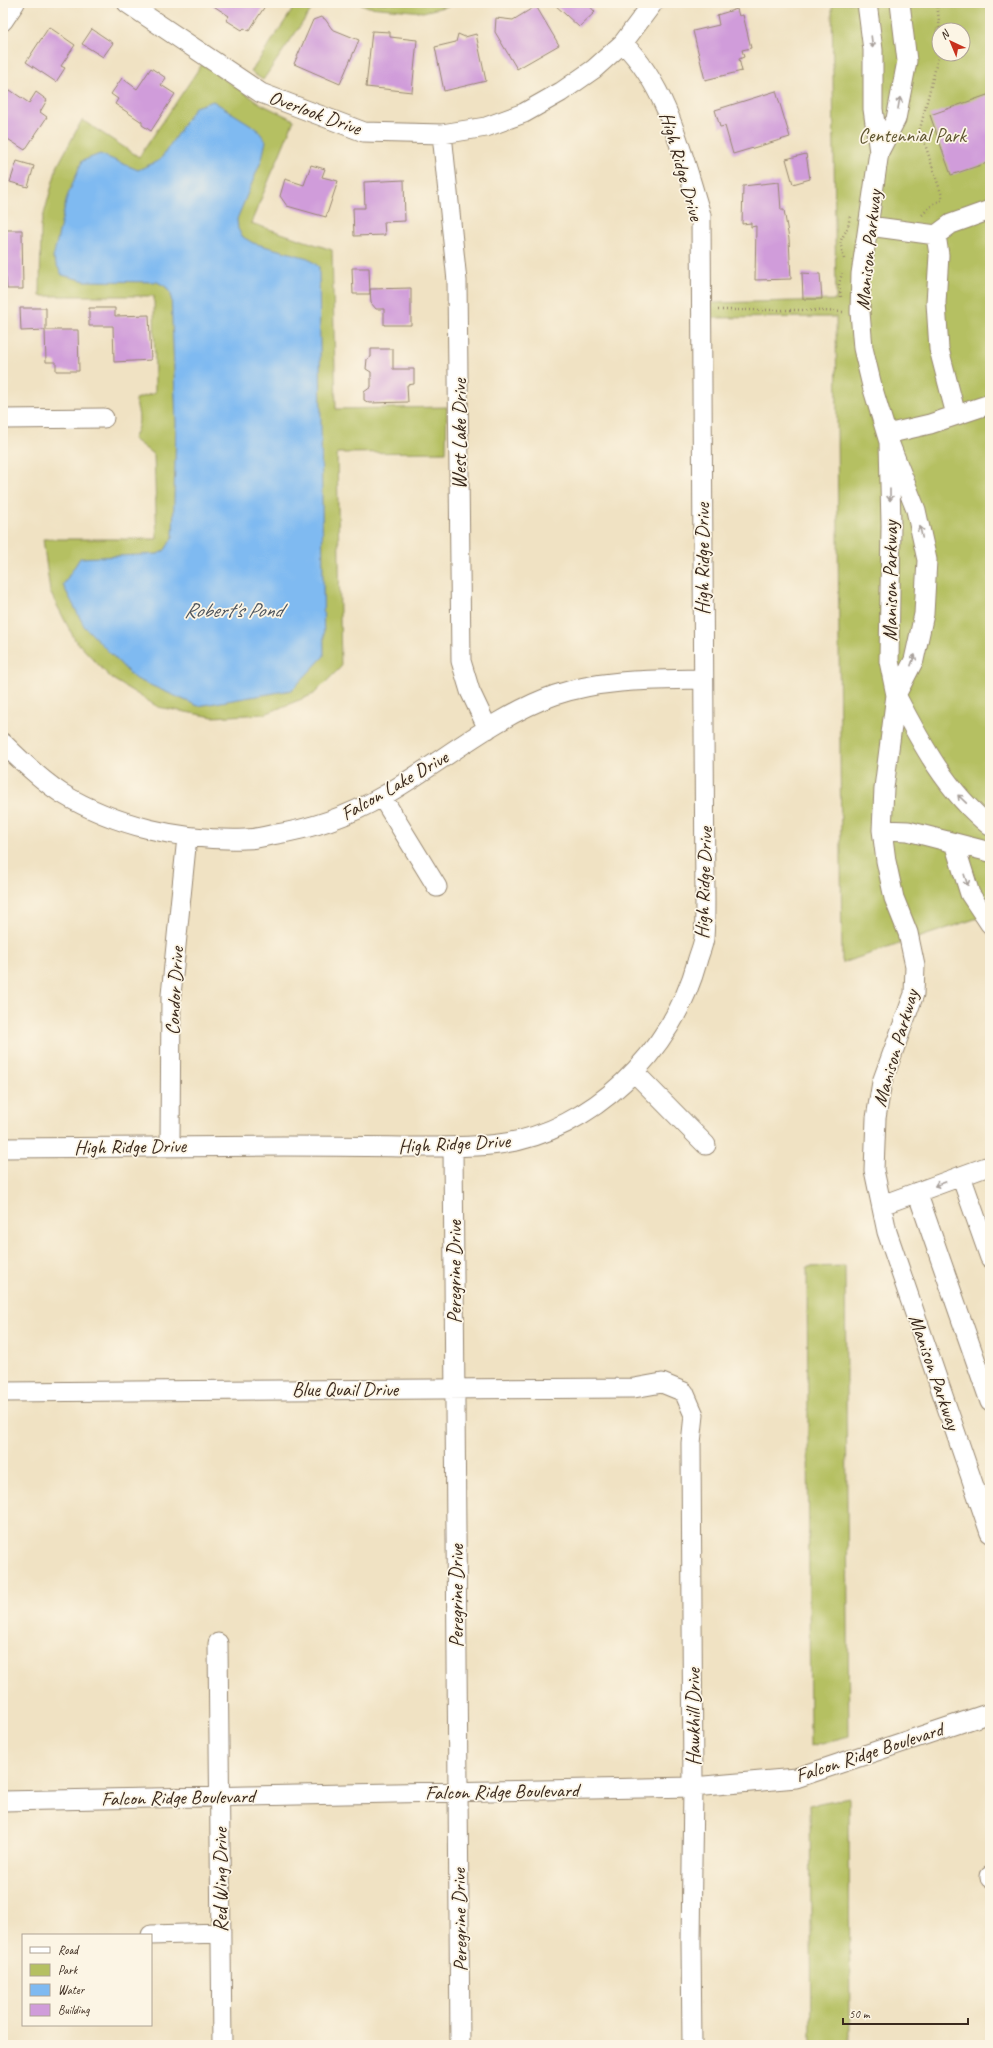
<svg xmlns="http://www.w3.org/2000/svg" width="993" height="2048" font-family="Caveat,sans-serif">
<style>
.green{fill:#b5c062;stroke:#787540;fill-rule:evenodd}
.water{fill:#7fbaf1;stroke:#5d7288}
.building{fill:#d09cda}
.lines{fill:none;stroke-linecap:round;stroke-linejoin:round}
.minor-casing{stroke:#968670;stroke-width:21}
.path{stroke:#968670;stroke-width:2.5;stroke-dasharray:1 3;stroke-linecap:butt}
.minor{stroke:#fff;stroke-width:19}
.oneway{stroke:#a79f9a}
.labels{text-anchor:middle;stroke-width:3.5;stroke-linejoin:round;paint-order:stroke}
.street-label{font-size:20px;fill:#3b2a1e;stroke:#fcf5e5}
.park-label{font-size:20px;fill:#605732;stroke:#fcf5e5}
.water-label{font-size:21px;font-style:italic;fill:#4f555d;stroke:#fcf5e5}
</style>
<rect width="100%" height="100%" fill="#fcf5e5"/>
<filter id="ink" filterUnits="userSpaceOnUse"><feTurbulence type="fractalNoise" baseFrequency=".025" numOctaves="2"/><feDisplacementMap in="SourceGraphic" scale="8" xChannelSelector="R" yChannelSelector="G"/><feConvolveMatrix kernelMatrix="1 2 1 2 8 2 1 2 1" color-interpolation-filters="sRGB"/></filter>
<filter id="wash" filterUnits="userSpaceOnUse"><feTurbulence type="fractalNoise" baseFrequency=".012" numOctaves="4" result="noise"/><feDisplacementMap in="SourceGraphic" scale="16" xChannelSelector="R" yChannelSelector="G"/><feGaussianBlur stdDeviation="0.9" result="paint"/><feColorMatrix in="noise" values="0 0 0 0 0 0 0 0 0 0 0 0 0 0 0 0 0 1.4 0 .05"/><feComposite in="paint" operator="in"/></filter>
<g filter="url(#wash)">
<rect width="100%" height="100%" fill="#f0e2c3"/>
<path class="green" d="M297 3H316L263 80 251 72Z
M358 3H460L423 12 369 7Z
M832 3H990V914L842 963 836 317 711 318V303L836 300ZM939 30H963V54H939Z
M202 64 261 104 294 120 251 223 332 250 336 409 447 407 446 452 337 453 341 667 314 694 265 714 213 717 158 707 111 678 75 640 50 592 43 539H157L154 455 133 439C141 423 140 417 135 399L155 393 154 296H40L41 225 57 167 82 120 139 157Z
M845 1266 849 1736 810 1746 807 1267Z
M849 1797 850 2045H812L810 1805Z"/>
<path class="water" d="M213 101 256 128 266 141 262 159 237 219 238 229 243 237 253 243 308 258 319 267 324 656 292 690 198 706 134 678 84 626 63 585 80 558 158 554 165 550 173 537 176 423 171 294 165 286 157 282 85 281 62 275 53 258 67 197 82 161 100 154 138 170 160 160 195 107Z"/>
<g id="blocks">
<path class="building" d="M209 3H267L249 31 244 28 242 30 226 20 229 16Z
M553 3H587L595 12 579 27Z
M536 6 559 45 517 69 495 32 496 18 513 20Z
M737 9 739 16 743 15 751 48 742 50 744 57 739 59 742 71 705 80 693 31 719 25 717 15Z
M321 17 325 19 332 29 359 40 340 84 294 64 313 20Z
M49 27 75 45 61 66 65 68 56 82 26 62Z
M92 29 113 43 103 57 82 44Z
M372 31 390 32V37L417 40 412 92 366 87Z
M458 34 465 37 476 34 486 81 444 91 435 47 456 42Z
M151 68 166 78 161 85 175 94 151 131 142 125V122L115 104 118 99 111 94 122 78 137 89Z
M10 90 29 103 36 92 47 100 40 112 47 117 25 150 3 136V100Z
M776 91 790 137 733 154 725 126 720 127 715 110Z
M990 94V162L951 175 930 115Z
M806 154 810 179 793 184 786 159Z
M17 161 34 166 28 187 10 182Z
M311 165 325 169 322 177 338 181 326 217 287 206 280 196 285 179 304 185Z
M404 180 405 221 384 222 385 235 354 236 353 208H365L364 182Z
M779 182 781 210H784L789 239 791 279 755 280 756 226 751 227V223L742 224 743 186Z
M3 230H22L23 289H7L6 278H3Z
M352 268H369L370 294H353Z
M802 273 820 274 822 299H803Z
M411 288V325H384V309H376L371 303 370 289Z
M20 308H46V330H78L79 371H56V362H46L45 330 21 331Z
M89 308H115V316L149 315 151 360 114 362 113 326H89Z
M371 349H393V369H414V384L407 385 408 402 369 403 364 400V392L371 387V372L366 369 367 359 371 357Z"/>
</g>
</g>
<g filter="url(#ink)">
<use href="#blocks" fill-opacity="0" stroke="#968670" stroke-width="1"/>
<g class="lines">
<g class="minor-casing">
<path id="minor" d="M127 3 261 93 364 132 442 134 486 127 524 113 561 92 594 69 623 43 653 3
M867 3 873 50V109L879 152 861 274 860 312 863 348 872 386 889 442 916 510 927 560 924 614 914 660 896 695
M3 21 15 3
M442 134 457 281 461 661 470 691 488 729
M879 152 896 119 907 61 900 3
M869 226 936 235 951 224 990 210
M936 235 939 255 936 303 939 349 956 415
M3 419 104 418
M887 434 930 424 990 404
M889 442 891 525 889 661 896 695 884 788 882 830 886 861 894 898 908 933 915 966 914 994 882 1082 876 1118 874 1170 887 1232 990 1533
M896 695C921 743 947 792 990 826
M3 743C21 761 40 779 61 793 116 826 181 841 245 839 254 839 263 837 271 835 311 829 349 816 383 796 438 765 496 715 555 695 603 679 653 680 703 679
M382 797 437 887
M882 830 908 831 990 852
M954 843 970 894 990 924
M634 1072 706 1145
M170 1145 171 995 187 837
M453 1147 460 2045
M3 1148C96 1147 189 1146 283 1146 322 1146 362 1146 401 1147 434 1147 466 1148 499 1144 592 1132 673 1051 697 962 699 954 703 946 704 938 705 925 705 912 705 900L701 215C682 154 669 90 623 43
M961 1176 990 1258
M917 1192 990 1402
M882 1205 986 1167H990
M3 1392C213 1389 424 1390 634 1388L662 1383 684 1392 694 1415 691 1443 693 1787 691 1942 692 2045
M218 1643 222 2045
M3 1801 693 1787 796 1778 990 1713
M990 1876V1878
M151 1935 221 1933"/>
</g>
<path class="path" d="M937 3 940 30
M922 215 932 205 943 199 920 129 939 54
M844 259 840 242 848 227 850 216
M841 297 839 284 842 273
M718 310H802L843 312"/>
<use href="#minor" class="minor"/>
</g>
<defs><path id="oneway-shaft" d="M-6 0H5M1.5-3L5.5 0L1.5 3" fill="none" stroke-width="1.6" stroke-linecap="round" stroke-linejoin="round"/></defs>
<g class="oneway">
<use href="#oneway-shaft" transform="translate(872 42) rotate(83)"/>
<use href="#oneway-shaft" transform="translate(899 103) rotate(-80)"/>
<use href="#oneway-shaft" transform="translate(890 495) rotate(90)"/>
<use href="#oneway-shaft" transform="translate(921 532) rotate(-102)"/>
<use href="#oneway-shaft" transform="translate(913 660) rotate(-70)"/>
<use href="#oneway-shaft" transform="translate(962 799) rotate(-136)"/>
<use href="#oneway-shaft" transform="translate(966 880) rotate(72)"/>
<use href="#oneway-shaft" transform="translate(940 1184) rotate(160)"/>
</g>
</g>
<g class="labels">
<g class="street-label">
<text transform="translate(315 112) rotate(20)" y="7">Overlook Drive</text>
<text transform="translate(682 166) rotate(74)" y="7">High Ridge Drive</text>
<text transform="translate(868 250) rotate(-84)" y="7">Manison Parkway</text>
<text transform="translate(459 434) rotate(-90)" y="7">West Lake Drive</text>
<text transform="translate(702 559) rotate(-90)" y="7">High Ridge Drive</text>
<text transform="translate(890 581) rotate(-90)" y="7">Manison Parkway</text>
<text transform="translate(394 785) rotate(-30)" y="7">Falcon Lake Drive</text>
<text transform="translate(703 883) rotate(-88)" y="7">High Ridge Drive</text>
<text transform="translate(174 991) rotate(-87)" y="7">Condor Drive</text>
<text transform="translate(895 1048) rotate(-74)" y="7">Manison Parkway</text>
<text transform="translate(454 1143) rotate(-3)" y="7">High Ridge Drive</text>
<text transform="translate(130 1146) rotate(-1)" y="7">High Ridge Drive</text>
<text transform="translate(454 1272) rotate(-90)" y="7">Peregrine Drive</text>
<text transform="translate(935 1372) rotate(71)" y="7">Manison Parkway</text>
<text x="345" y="1396">Blue Quail Drive</text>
<text transform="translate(456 1596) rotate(-90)" y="7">Peregrine Drive</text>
<text transform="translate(693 1717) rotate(-90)" y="7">Hawkhill Drive</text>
<text transform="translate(869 1752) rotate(-18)" y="7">Falcon Ridge Boulevard</text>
<text transform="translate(502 1791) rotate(-1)" y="7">Falcon Ridge Boulevard</text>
<text transform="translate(178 1797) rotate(-1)" y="7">Falcon Ridge Boulevard</text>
<text transform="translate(220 1880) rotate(-90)" y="7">Red Wing Drive</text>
<text transform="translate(459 1920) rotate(-91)" y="7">Peregrine Drive</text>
</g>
<g class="park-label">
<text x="912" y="142">Centennial Park</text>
</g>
<g class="water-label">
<text x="233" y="617">Robert's Pond</text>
</g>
</g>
<rect width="993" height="2048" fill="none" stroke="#fcf5e5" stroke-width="16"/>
<rect x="22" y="1934" width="130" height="92" fill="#fcf5e5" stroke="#afa495"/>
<rect x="30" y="1947" width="20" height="6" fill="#ffffff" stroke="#afa495"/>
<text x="58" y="1954" font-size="12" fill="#3b2a1e">Road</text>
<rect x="30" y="1964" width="20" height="12" fill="#b5c062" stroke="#afa495"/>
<text x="58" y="1974" font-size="12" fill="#3b2a1e">Park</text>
<rect x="30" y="1984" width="20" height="12" fill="#7fbaf1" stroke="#afa495"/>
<text x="58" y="1994" font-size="12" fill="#3b2a1e">Water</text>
<rect x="30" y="2004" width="20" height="12" fill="#d09cda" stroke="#afa495"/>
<text x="58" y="2014" font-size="12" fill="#3b2a1e">Building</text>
<g transform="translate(951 42) rotate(316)"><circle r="19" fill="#fcf5e5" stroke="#afa495"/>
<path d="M0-3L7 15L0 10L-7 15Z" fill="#c8321e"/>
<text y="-6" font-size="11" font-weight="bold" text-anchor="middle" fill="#3b2a1e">N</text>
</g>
<path d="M843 2018v6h125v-6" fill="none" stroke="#3b2a1e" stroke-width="2"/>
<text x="849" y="2018" font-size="12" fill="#3b2a1e" stroke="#fcf5e5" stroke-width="3" paint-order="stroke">50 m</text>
</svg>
